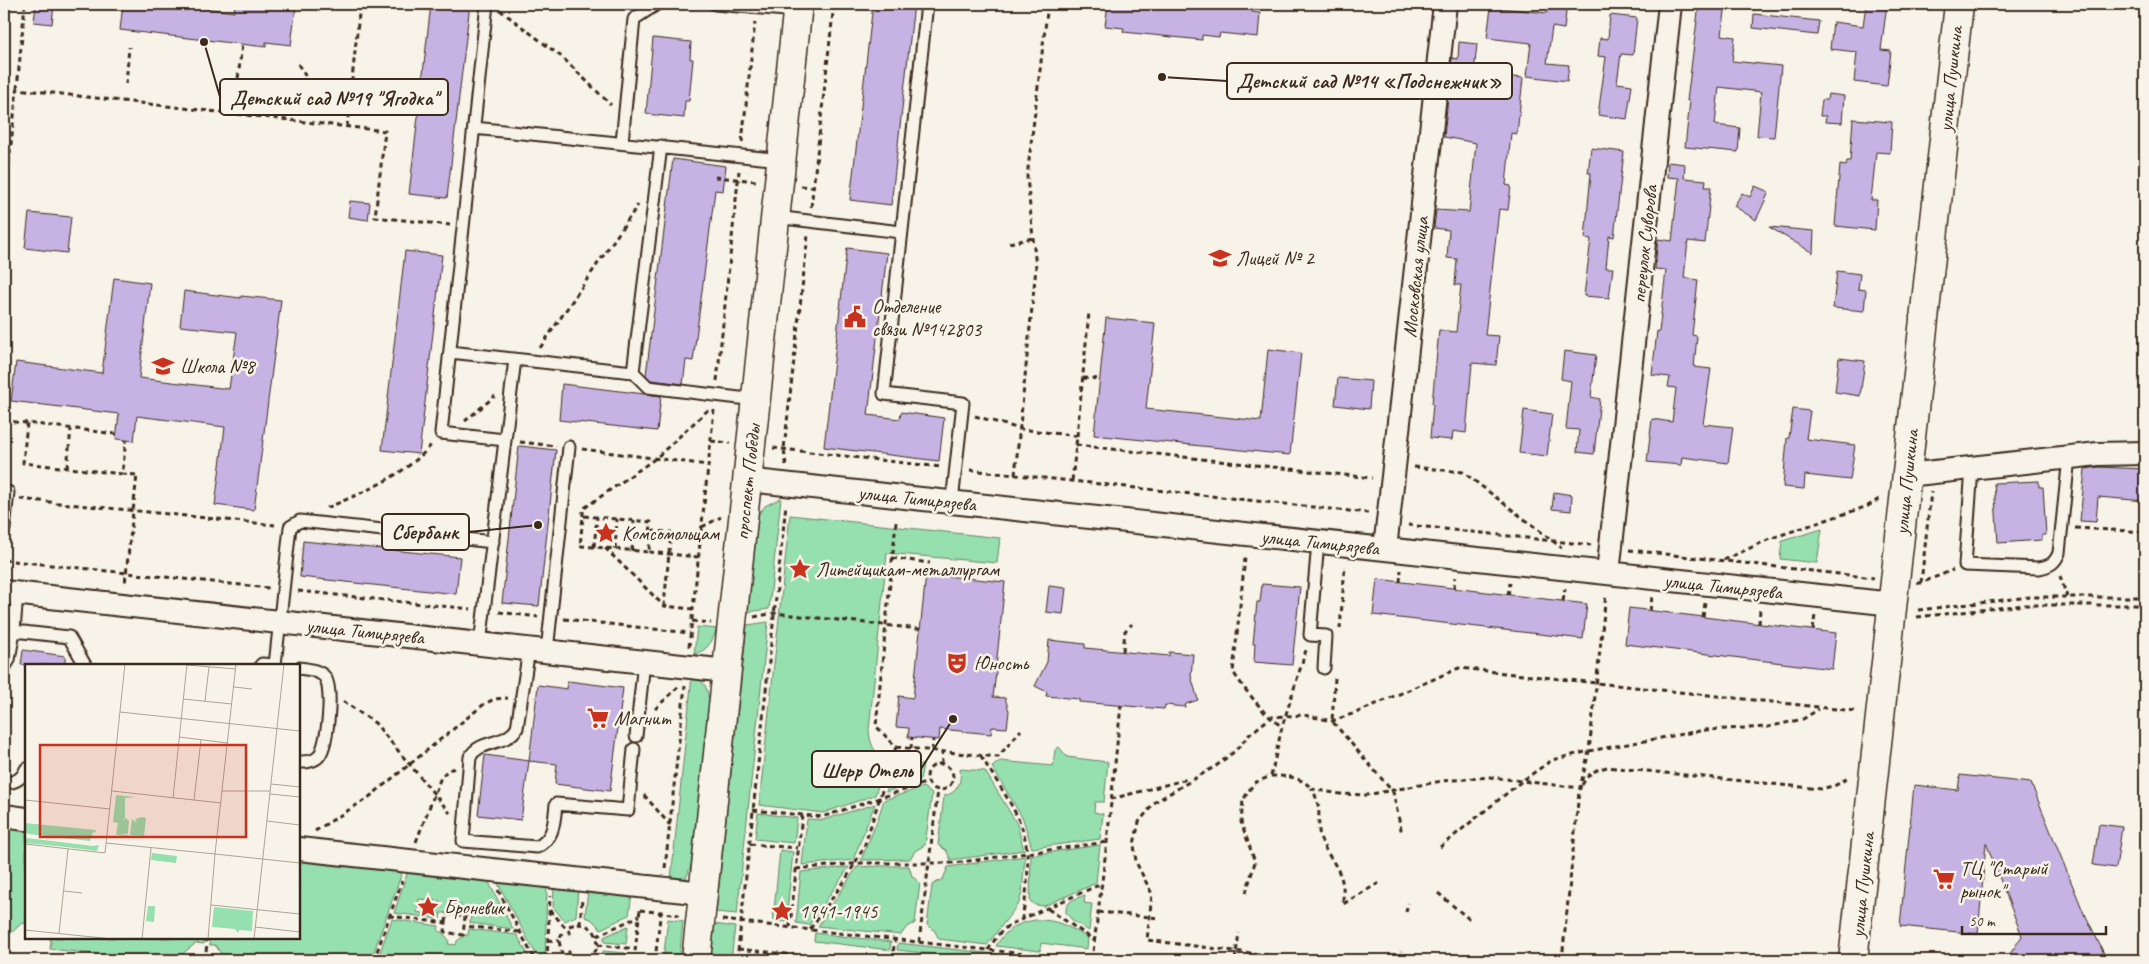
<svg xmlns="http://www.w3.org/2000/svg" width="2149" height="964" font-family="Caveat,sans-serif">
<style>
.green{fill:#96dfae;stroke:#688466}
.building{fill:#c7b3e3;stroke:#3b2a1e}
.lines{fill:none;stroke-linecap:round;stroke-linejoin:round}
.lane-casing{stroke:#3b2a1e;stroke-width:15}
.street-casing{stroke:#3b2a1e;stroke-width:26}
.secondary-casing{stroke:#3b2a1e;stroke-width:31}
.path{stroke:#3b2a1e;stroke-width:3;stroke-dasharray:5 4;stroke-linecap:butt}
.lane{stroke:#f7f3e8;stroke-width:11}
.street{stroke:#f7f3e8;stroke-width:22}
.secondary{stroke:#f7f3e8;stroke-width:28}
.labels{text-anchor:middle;stroke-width:5;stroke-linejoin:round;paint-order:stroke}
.street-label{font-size:20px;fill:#3b2a1e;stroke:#f7f3e8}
.poi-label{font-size:20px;fill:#3b2a1e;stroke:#f7f3e8;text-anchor:start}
.inset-road{fill:none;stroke:#aca397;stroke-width:1}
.view{fill:#c8321e;fill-opacity:0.15;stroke:#c8321e;stroke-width:2.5}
.inset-edge{fill:none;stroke:#3b2a1e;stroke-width:2.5}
.leader{fill:none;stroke:#3b2a1e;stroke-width:2}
.callout-dot{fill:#3b2a1e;stroke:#f7f3e8;stroke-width:2}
.callout{fill:#f7f3e8;stroke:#3b2a1e;stroke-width:2}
.callout-label{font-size:21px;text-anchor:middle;font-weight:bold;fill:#3b2a1e}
</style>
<rect width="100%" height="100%" fill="#f7f3e8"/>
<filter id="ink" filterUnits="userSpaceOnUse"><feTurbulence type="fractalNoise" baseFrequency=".02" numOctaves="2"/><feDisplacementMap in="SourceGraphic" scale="10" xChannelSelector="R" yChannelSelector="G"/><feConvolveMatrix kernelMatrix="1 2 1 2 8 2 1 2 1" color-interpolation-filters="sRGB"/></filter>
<g filter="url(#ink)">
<path class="green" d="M781 498 769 609 748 612 758 515 765 506Z
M790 515 1000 538 997 563 887 553 869 730C870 744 874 754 887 759L875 795 823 813 759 805Z
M1822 529 1817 563 1780 559 1782 541Z
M768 622 737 914 716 912 747 625Z
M697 627 717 629C712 641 708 651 694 654Z
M692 676C705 680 708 689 709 702L692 863 686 878 680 881 671 879Z
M1059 747 1067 757 1108 762 1104 802H1095L1094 812 1103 814 1100 839 1032 848 1023 819 992 767 1000 761 1053 766 1055 750Z
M894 762 923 765 920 780 886 792Z
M960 769 985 771 1017 824 1024 850 951 860 946 850 938 845 944 796C957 793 962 783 960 769Z
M923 787 932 794 925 845 915 851 910 859 861 860 877 821 884 800Z
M875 804 853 860 802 865 807 819 823 820Z
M758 813 797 818 794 843 755 839Z
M4 825 26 828V924L22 923 8 936 7 944H4Z
M1100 845 1096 883 1044 906 1035 905 1030 901 1031 855Z
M780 850 793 852 786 922 773 920Z
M1025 856 1022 893 1019 903 987 945 939 939 934 930 927 925 932 885 943 879 948 867Z
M299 858 403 870 371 960H226L215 945H210L208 938H299Z
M881 866H909L912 876 920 883 915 923 906 928 901 935 818 926 857 867Z
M849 867 809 925 796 923 801 872Z
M408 871 487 879 513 929 470 923 471 915H467L462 909 461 905 453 904 452 909 445 913H441L440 919 430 918V914L438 915 440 901 419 899 417 912 426 914V917L394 913Z
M496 880 547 886 545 960H539Z
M554 886 578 889 576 916 565 921 553 907Z
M588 890 632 894 629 915 601 929 591 919 585 917Z
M1085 895 1084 903 1092 904 1089 931 1072 920 1066 913C1065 901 1075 899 1085 895Z
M392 919 439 926 438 931 442 932 449 940 448 944 456 945 457 941 465 935H468L469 929 517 935 531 960H377Z
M668 919 683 921 679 960H663Z
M1035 920C1057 919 1070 927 1088 938L1087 949 1041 943 1040 951 996 946C1005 930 1017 923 1035 920Z
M714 924 735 927 731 960H710Z
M628 926 626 944 604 942V937Z
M815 933 891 942 890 950 814 941Z
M49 938H203L204 944 196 943 181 955V960H149L50 949 51 941Z
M898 943 1039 959 1038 960H985L897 950Z
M603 951 625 953 624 960H607L601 955Z"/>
<path class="building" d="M36 4H54L52 24 34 22Z
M123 4H189V6L234 12 235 4H272L296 6 291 45 266 42V47L120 30Z
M431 4H470L447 198 409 194Z
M873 4H914L891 205 850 200Z
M1108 4H1229L1253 6 1252 12 1260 13 1258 37 1220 33 1219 37 1202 35V40L1123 32 1124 28 1105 26Z
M1548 4H1567L1564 29 1552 27 1547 63 1569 65 1567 81 1527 76 1531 43 1487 38 1491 7 1547 13Z
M1699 4H1726L1722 35 1735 37 1732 61 1781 66 1774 137 1757 136 1761 92 1719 87 1715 125 1740 128 1738 152 1685 147 1690 101H1687Z
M1866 4H1887L1881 50 1891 51 1887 86 1854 82 1857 52 1830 49 1833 22 1863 26Z
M1754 14 1819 21 1817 35 1753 28Z
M1610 15 1637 18 1633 55 1621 54 1617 83 1632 85 1627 119 1598 115 1606 57 1598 56 1600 38 1608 39Z
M653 38 691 42 690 59H693L689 101H685L684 118 646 114Z
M1459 42 1477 44 1474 73 1523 78 1517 134 1511 133 1506 185 1511 186 1508 210 1499 209 1485 335 1499 336 1496 365 1472 363 1466 433 1453 431 1452 440 1430 438 1433 404H1432L1439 330 1456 332 1461 285H1455L1457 259 1447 258 1449 230 1434 228 1436 210 1469 212 1476 143 1444 137 1452 58 1458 59Z
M1828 94 1844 96 1842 123 1825 122 1826 116H1820L1822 100H1827Z
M1853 119 1892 122 1890 153 1876 152 1871 200H1877L1875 230 1835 226 1840 165 1846 166 1847 161H1850Z
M1591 148 1624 152 1614 237 1609 236 1606 268H1613L1609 298 1584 296 1591 239 1585 238 1591 173H1588Z
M673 159 726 166 723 191 715 190 693 361 686 360 683 384 651 380 646 375Z
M1668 162 1685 164 1684 178 1706 180 1705 187H1711L1705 243 1688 241 1684 278 1698 280 1692 335 1697 336 1694 367 1711 369 1703 424 1733 427 1728 463 1682 457 1681 465 1647 462 1652 419 1672 422 1676 388 1668 387 1670 377 1652 375 1657 331 1659 332 1666 270 1655 269 1658 239 1672 241 1679 178 1667 177Z
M1755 186 1769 192 1756 220 1734 206 1742 193 1750 197Z
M350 201 370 203 368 220 348 217Z
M29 213 71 217 67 253 25 248Z
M1769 227 1814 231 1813 253Z
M847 248 887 253 868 415 900 419 901 412 944 418 939 461 824 447Z
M405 251 442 255 419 454 382 450Z
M1837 271 1860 274 1858 289 1866 290 1864 311 1833 308Z
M114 278 150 283 139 378 229 389 237 332 180 326 184 291 241 298V296L281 300 254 510 215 505 225 427 137 416 134 441 126 440 116 439 119 414 11 401 16 362 102 373Z
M1106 318 1155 323 1146 409 1261 421 1268 349 1301 353 1290 455 1094 435Z
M1564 351 1596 355 1591 397 1600 399 1594 454 1577 452 1579 430 1566 429 1571 381 1561 379Z
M1839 358 1865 361 1860 396 1835 392Z
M1338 378 1371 381 1369 409 1335 405Z
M562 384 661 396 657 431 559 420Z
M1793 409 1810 411 1806 439 1855 445 1850 480 1805 475 1804 489 1783 487 1787 438H1789Z
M1524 410 1552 414 1547 456 1519 453Z
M519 446 556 450 539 606 502 603Z
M2099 467 2145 469V501L2098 497 2096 522 2080 521 2085 469Z
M2039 481V487H2043L2046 535H2042V540L1998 543 1994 483Z
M1554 492 1572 495 1571 511 1552 509Z
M303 541 460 557 456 594 300 577Z
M926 574 1005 582 996 667 994 666 996 672 993 697 1005 698 1009 711 1007 728 992 727 991 734 940 729 939 740 908 737 909 728 896 727 899 696 913 698Z
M1377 579 1587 604 1583 639 1373 615Z
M1262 584 1300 587 1292 665 1254 662 1255 644H1253L1257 602H1260Z
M1049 586 1066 588 1063 614 1046 612Z
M1629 608 1836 633 1832 669 1625 644Z
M1049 640 1085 644V648L1169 656V652L1193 654 1191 676 1198 700 1186 704 1185 707 1165 705 1164 709 1079 702V699L1046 696 1047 692 1035 686 1047 662Z
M23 650 65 656V665H21Z
M568 681 623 688 610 791 555 784 557 764 529 761 538 685 567 689Z
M485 755 529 761 521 820 478 815Z
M1960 775 2031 783 2085 916V914L2107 960H2006L2022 936 1986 843 1978 934 1900 926 1914 785 1958 790Z
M2099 824 2122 827 2116 868 2093 865Z"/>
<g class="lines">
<g class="lane-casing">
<path id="lane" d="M487 4 441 433 505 440
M715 4 797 11
M927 4 884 394 963 403 952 502
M474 128 781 160
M622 142 634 19 657 4
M775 217 901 232
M450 352 633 372 661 146
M633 372 648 387 756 400
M1972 468 1965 565 2039 568C2050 566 2055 563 2059 553L2069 457
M4 492H8L4 529
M1318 542 1310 635 1326 636 1324 668
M17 593 14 631 69 637 85 665
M480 644 515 359
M529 649 517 728C506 746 480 739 470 757L463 841 537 847C555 838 554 821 556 804L628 810 634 749
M547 651 569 447
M261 665 262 664 275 665
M275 665 290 527 300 521 493 542
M4 668 9 660 14 631
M299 668C307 669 318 670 324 676 334 686 328 750 317 758 312 762 305 762 299 762
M636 736 644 662
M4 783C15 783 22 779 26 769"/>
</g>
<g class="street-casing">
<path id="street" d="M1907 475 2098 454 2145 453
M747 480 1893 604
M1385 549 1445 4
M1608 573 1670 4
M4 592 727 671
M4 816 26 819
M299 849 703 893"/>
</g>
<g class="secondary-casing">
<path id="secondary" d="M696 960 798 4
M1853 960 1959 4"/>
</g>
<path class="path" d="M500 10 563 58 611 105
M298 64 325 108
M126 84 129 47
M17 89 25 4
M234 114 242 44
M347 127 360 4
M742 142 755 22
M715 177 757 181
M801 186 813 187
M811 207 834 4
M4 208 17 89 385 131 375 217 450 225
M1009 243 1033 238
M540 348 638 205
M1083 378 1100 379
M717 381 739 171
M975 416 1020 429 1077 436 1072 481
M4 421 27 423
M465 421 495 396
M116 434 27 423 23 463 122 474 126 440
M1077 436 1089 312
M711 441 730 443
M520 442 556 446
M1076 445 1372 478
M773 448 941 467
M582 449 708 465
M786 465 784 449 808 235
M1414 467 1463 472 1562 548
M67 468 71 429
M970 470 1368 513
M122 474 137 475 125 584
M1015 475 1036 268 1027 177 1048 4
M20 499 275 525
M327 508C365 491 405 476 432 444
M583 516V509L656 458 708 410
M896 522 876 726 896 747 998 757 1021 730
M1408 525 1591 545
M702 527 721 517
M2075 528 2145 532
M651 531 671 532 664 606
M594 547 580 546 583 516C606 518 628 520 651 522L649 552 594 547 597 517
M605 548 664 606 693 609
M615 549 617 519
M1629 550 1874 578
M632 551 634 521
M649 552 698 557
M892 558 930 563
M1245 558 1233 672 1245 689 1265 713 1282 727
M4 560 269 588
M1724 560 1772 538 1868 506 1882 497
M2060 576 2067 597
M1400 582 1401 570
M1917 583H1921L1953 570
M1921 583 1931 492
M1454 588 1455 577
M298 591 471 609
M1508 595 1510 583
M1563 601 1565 589
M1918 610 2030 597H2145
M1650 611 1652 597
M499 612 538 617
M754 617 774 613 920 629
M1703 617 1705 603
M1917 617 2025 605H2145
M564 619 690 633
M692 621 711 623
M1759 624 1760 609
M1340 629 1345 566
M1813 630 1815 615
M689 647 714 410
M1123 651 1125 631 1132 624
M1335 678 1332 721 1393 792 1402 834
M343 701 375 723 450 813
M655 709 679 686
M911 749 912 737
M932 751 933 740
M981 756C994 778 1010 799 1020 823 1032 851 1028 888 1022 918
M942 764V752
M927 777a13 13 0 1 1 26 0a13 13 0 1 1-26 0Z
M1271 776C1287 776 1300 776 1312 789
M1582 785C1589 773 1594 770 1607 767L1821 789 1836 785 1848 778
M644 795 670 825
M1111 799 1188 779
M753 810 822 817 928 782
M315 831 368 798 483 705 494 699 508 698
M416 842 441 777 448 770 455 768
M750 844 798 848
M1440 847 1522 781 1580 788
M665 868 685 686
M796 869 862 863H954L1107 842
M1379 883 1343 904C1343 897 1344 888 1342 881 1339 867 1327 855 1322 842 1314 824 1325 812 1312 789L1340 794 1366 795 1442 781 1490 777 1522 781 1552 760 1589 751 1705 730 1768 727 1803 719 1819 709
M498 890 535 960
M1246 893 1255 862 1241 822 1243 800 1254 783 1271 776 1282 727 1307 647
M1438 893 1469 919
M1048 909 1094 940
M550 910 571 934
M640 910 679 915
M1098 912 1160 918
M1406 912 1408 903
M389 916 446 923 445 932 463 935 464 926 519 932
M722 920 1078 960
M446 923 447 914 465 916 464 926
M580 924 582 899
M569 926C594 917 608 944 588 960
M790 927 802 815
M810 929 846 879 864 847 896 747
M562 933 559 941 562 954
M597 936 639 916
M548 940 559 941
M919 942 938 790
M598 945 636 949
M738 949 842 960
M988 950 998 935 1009 925 1101 884
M594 955 601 960
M4 959 18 960
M205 960 207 944 205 938
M374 960 402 881
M547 960 550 896
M562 960 570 951
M568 960H569
M634 960 640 909
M655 960 661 909
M737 960 786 504
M892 960 895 939
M1092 960 1107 842 1121 705
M1235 960 1239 933
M1305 960 1147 940 1152 894 1136 862 1134 844 1139 822 1155 802 1216 766 1235 751 1249 735 1271 717 1304 715 1332 721 1358 712 1459 668 1855 711
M1399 960 1401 951
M1562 960 1579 792 1589 751 1606 594"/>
<use href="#lane" class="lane"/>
<use href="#street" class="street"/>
<use href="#secondary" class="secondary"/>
</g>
</g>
<defs>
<g id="school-bare" transform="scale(1.725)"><path d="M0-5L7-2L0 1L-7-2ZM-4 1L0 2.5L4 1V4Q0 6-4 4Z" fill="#c8321e" stroke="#f7f3e8" stroke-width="2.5" paint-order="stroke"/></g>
<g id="civic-bare" transform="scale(1.725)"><path d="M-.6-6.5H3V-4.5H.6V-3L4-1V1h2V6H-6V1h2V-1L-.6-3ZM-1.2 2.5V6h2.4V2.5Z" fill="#c8321e" stroke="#f7f3e8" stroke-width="2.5" paint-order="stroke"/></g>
<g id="sight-bare" transform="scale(1.725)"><path d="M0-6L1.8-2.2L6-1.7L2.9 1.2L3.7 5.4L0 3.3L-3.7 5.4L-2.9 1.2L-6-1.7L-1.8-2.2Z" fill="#c8321e" stroke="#f7f3e8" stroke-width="2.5" paint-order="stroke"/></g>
<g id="theatre-bare" transform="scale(1.725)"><path d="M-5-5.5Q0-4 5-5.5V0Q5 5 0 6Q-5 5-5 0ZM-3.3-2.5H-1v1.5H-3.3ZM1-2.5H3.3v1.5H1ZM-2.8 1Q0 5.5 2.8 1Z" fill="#c8321e" stroke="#f7f3e8" stroke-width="2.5" paint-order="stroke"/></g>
<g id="supermarket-bare" transform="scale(1.725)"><path d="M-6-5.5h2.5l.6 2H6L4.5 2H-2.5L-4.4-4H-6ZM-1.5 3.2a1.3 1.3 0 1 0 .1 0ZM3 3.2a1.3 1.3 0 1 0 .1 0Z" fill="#c8321e" stroke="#f7f3e8" stroke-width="2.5" paint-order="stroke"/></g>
</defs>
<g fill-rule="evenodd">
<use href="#school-bare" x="1220" y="258"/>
<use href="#civic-bare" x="855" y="317"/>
<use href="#school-bare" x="163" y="366"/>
<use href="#sight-bare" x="606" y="533"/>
<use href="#sight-bare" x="800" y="569"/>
<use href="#theatre-bare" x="957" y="663"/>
<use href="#supermarket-bare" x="598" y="718"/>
<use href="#supermarket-bare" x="1944" y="879"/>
<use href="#sight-bare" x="428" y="907"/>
<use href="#sight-bare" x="782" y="911"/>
</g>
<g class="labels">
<g class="street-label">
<text transform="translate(1950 79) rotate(-84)" y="7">улица Пушкина</text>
<text transform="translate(1644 244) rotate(-84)" y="7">переулок Суворова</text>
<text transform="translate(1415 277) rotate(-84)" y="7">Московская улица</text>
<text transform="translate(747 482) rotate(-84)" y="7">проспект Победы</text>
<text transform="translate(1906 482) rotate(-84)" y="7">улица Пушкина</text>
<text transform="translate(917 498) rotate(6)" y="7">улица Тимирязева</text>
<text transform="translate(1320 542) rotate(6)" y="7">улица Тимирязева</text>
<text transform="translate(1723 586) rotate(6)" y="7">улица Тимирязева</text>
<text transform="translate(365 631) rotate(6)" y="7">улица Тимирязева</text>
<text transform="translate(1862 885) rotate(-84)" y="7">улица Пушкина</text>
</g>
<g class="poi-label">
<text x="1236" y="265">Лицей № 2</text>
<text x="872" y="313">Отделение<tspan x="872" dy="23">связи №142803</tspan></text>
<text x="180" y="373">Школа №8</text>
<text x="622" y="540">Комсомольцам</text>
<text x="816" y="576">Литейщикам-металлургам</text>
<text x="974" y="670">Юность</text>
<text x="614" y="725">Магнит</text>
<text x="1960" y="875">ТЦ "Старый<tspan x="1960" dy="23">рынок"</tspan></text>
<text x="444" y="914">Броневик</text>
<text x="799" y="918">1941-1945</text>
</g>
</g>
<g transform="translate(25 664)">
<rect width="275" height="275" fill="#f7f3e8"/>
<path d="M91 131 111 133 100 134V154L97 158 101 154 104 157 103 170H96L114 174 93 171 91 170 93 159 88 158ZM117 153 121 154 119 172 105 171 107 155 112 159 110 155ZM0 159 71 166 70 169 68 168 65 177 4 170 0 168ZM2 174 68 182 74 181 72 187 41 183V180V183L0 179ZM127 189 152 192 151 199 126 196ZM123 242H130L129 258 121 257ZM189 243 228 247 227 267 214 266 213 269 210 265 187 263Z" fill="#96dfae"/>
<path class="inset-road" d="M211 0 190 190 275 199M162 1 211 5M209 23 227 25M158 35 207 40M180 37 184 3M95 48 275 67M154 73 203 79M246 120 275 123M87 127 196 139M197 127H245M245 130 275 133M148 134 162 0M0 136 85 145M169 136 176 76M242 157 275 161M81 179 190 190 183 275M0 180 80 189 100 0M39 227 57 229M186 241 275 250M230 263 275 268M0 266 87 275M34 269 43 185M117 275 126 184M229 275 259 0"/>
<path class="view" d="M15 81H221V173H15Z"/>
<rect width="275" height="275" class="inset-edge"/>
</g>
<path class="leader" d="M1162 77L1227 81M204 42L220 97M538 525L469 532M953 719L921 769"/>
<g class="callout-dot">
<circle cx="1162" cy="77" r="5"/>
<circle cx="204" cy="42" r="5"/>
<circle cx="538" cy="525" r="5"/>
<circle cx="953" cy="719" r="5"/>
</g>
<g class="callout">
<rect x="1227" y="63" width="285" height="36" rx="5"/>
<rect x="220" y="79" width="228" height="36" rx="5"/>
<rect x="382" y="514" width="87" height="36" rx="5"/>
<rect x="812" y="751" width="109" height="36" rx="5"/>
</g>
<g class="callout-label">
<text x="1369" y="88">Детский сад №14 «Подснежник»</text>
<text x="334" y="105">Детский сад №19 "Ягодка"</text>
<text x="425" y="539">Сбербанк</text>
<text x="867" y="777">Шерр Отель</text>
</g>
<rect width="2149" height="964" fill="none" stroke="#f7f3e8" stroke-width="20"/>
<rect x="10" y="10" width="2129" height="944" fill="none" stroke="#3b2a1e" stroke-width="2" filter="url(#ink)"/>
<path d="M1962 926v8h144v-8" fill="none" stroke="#3b2a1e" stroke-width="2.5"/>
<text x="1969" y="926" font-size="15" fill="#3b2a1e" stroke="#f7f3e8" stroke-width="4" paint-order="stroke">50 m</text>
</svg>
